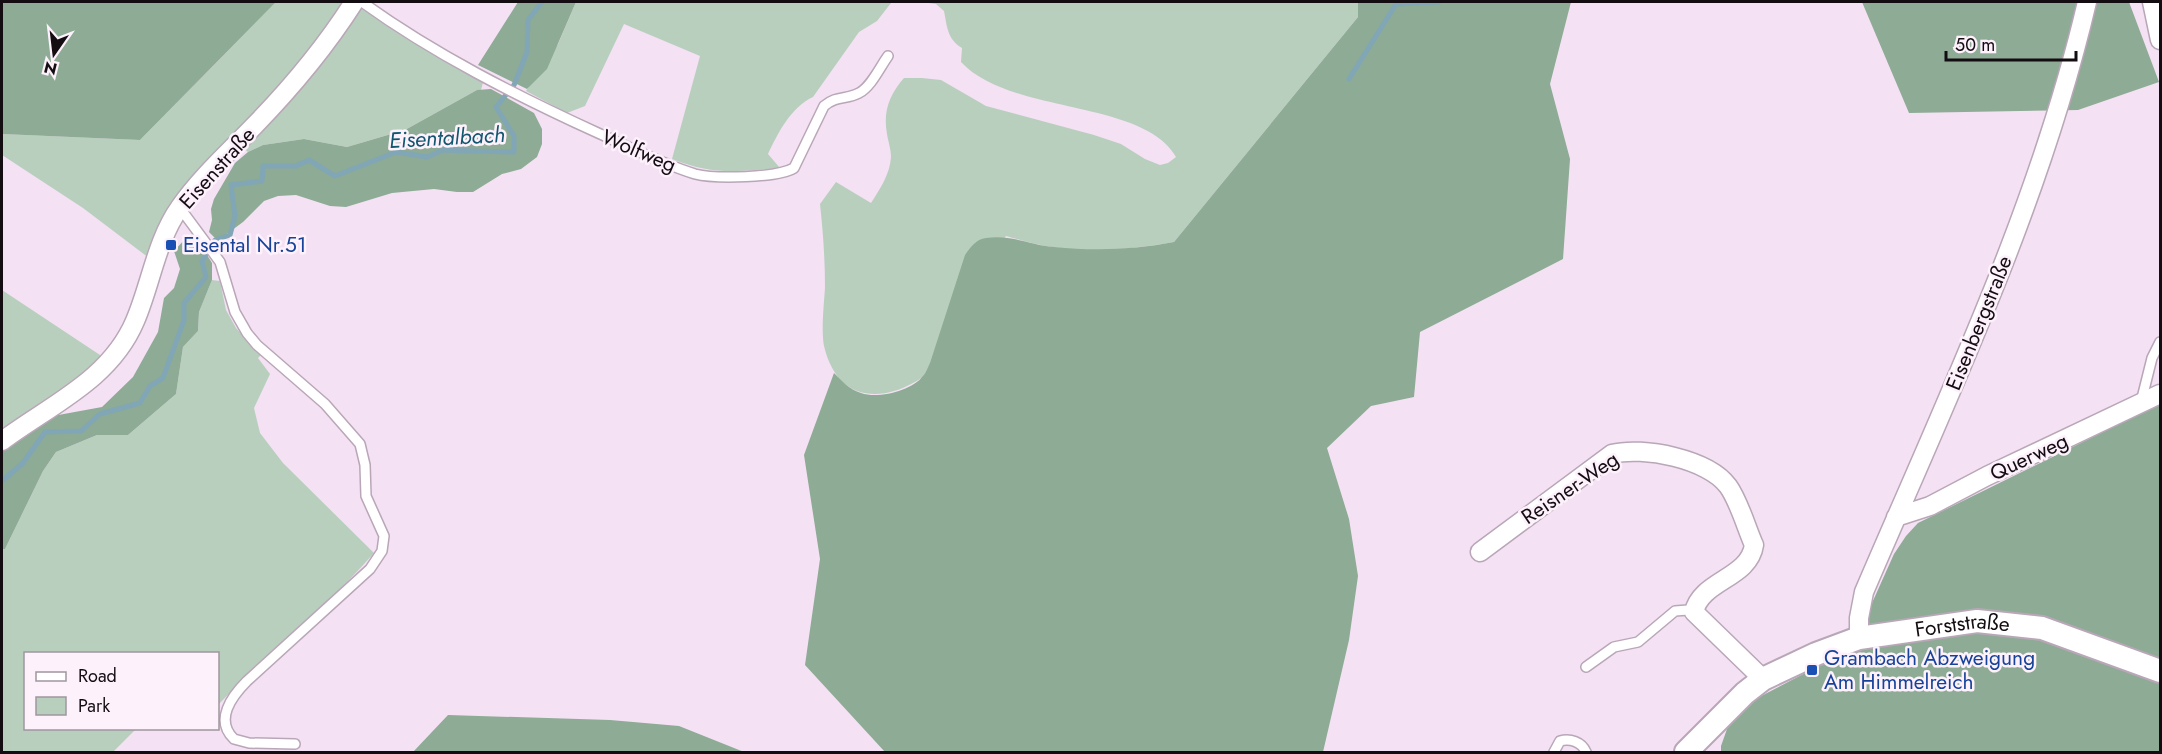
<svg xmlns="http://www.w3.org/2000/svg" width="2162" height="754" font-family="Jost,sans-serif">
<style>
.green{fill:#b9cfbe}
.forest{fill:#8dab95}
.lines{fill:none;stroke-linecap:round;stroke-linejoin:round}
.stream{stroke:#81a6b6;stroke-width:5}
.service-casing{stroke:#b9a7b8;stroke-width:12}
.minor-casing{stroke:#b9a7b8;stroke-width:21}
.tertiary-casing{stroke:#b9a7b8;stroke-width:26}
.service{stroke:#fff;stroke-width:9}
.minor{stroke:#fff;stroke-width:18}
.tertiary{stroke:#fff;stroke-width:22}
.transit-dot{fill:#1a4fb4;stroke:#fdf1fc;stroke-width:2}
.labels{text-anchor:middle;stroke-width:5;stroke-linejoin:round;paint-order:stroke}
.street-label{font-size:21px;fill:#130d12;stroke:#fdf1fc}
.transit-label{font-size:21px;fill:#164399;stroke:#fdf1fc;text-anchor:start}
.water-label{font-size:22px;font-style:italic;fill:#10566f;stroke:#fdf1fc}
</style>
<rect width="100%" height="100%" fill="#f4e1f3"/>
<path class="green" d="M276 2H344L312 49 149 258 83 208 2 155V134L140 140Z
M576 2H897L891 3 877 21 859 32 813 97C791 107 778 133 768 154L780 168C736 171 715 176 672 159L700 56 624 24 585 106 567 113 526 91 558 44Z
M921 2H1358V17L1174 242C1134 249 1092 253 1052 247 1036 245 1021 240 1006 236L923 377C881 405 837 401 824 346 821 330 824 304 825 287 825 259 823 232 820 204L836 182 871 203C880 189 890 174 891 157 891 149 888 141 887 134 883 112 889 95 904 78H922L941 80 986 106 1094 135 1121 144 1145 159 1160 165 1168 163 1176 157C1143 99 1010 115 961 62L962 48C947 39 947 26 944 11L936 4Z
M358 6 416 43 484 79 481 90H477L405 130 347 147 304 139 263 145 248 152 242 147Z
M212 280 220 281 226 310 236 328 261 355 258 358 270 374 254 408 260 433 283 463 374 553C326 608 268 653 218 705V654H26V728L136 729 113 752H2V549H5L43 471 56 452 97 435H128L176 394 183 347 198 331 199 312Z
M2 290 103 357 2 440Z"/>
<path class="forest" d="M2 2H276L140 140 2 134Z
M518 2H576L547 69 527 89 478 65Z
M1358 2H1571L1550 84 1570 159 1563 259 1420 332 1414 397 1371 406 1327 448 1349 519 1358 576 1349 640 1323 752H885L805 665 820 559 804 455 834 373C842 381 850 390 861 393 878 399 912 391 923 376 926 373 928 367 930 363L965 255C970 248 976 239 986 238 1010 234 1030 245 1054 247 1094 251 1134 250 1174 242L1358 17Z
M1862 2H2129L2159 82 2078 110 1909 113Z
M491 89 534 113 542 129V144L537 157 521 169 502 174 473 192H457L434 189 392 193 346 207 330 206 296 195 278 196 264 201 243 222 224 236 215 238 209 232 212 220 211 209 214 199 235 163 248 152 263 145 304 139 347 147 405 130 477 90Z
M186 238 199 242 212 263V280L199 312 198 331 183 347 176 394 128 435H97L56 452 43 471 5 549H2V449L53 416 102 407 133 377 158 332 164 298 174 288 180 269 174 251Z
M2160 404V752H1721V746L1732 715 1746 704 1830 660 1859 632 1894 554 1906 536 1918 523Z
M448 715 610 720 679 726 744 752H413Z"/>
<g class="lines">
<path class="stream" d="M1349 79 1396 4 1439 2
M2 481 23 463 45 432 81 431 100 414 140 403 150 386 163 378 184 320V303L206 277 202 261 215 240 230 235 235 216 231 185 262 181 263 166H296L309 160 335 176 396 152 427 157 443 150 514 152V136L496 107 514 85 527 52 528 20 542 2"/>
<g class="service-casing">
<path id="service" d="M362 2C434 54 517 96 598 133 629 147 662 164 695 174 715 179 777 178 794 168L824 106C837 95 846 100 859 93 871 87 880 67 888 56
M180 208 220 262 235 312 247 333 257 345 325 404 360 444 365 465 366 496 384 536 382 551 370 569 247 681C232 696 214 720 234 739L249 743 295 744
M2141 402 2152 358 2160 342
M1586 667 1614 647 1638 642 1675 611 1688 610 1694 612
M1554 752 1560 741C1570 738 1582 742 1586 752"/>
</g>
<g class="minor-casing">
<path id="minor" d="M2152 2 2160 40
M2 441C50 405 110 380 135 321 151 284 156 241 180 207 201 177 229 152 254 126 291 88 326 46 354 2
M1896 517 1930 506 1987 476 2160 394
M1480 552 1612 454C1643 446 1708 459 1728 486 1739 501 1746 527 1754 545 1749 579 1701 580 1694 612L1763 679
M1859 638V618L1864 592C1947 398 2039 207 2087 2"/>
</g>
<g class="tertiary-casing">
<g id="tertiary">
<path id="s1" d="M1686 752 1745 693 1763 679 1816 654 1859 638 1977 621 2042 628 2160 671"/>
</g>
</g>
<use href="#service" class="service"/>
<use href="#minor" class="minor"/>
<use href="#tertiary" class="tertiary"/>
</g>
<g class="transit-dot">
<rect x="165" y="239" width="12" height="12" rx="3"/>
<rect x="1806" y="664" width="12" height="12" rx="3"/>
</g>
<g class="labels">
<g class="street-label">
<text transform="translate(639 151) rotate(23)" y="7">Wolfweg</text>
<text transform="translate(217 168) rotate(-48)" y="7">Eisenstraße</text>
<text transform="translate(1979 323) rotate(-68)" y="7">Eisenbergstraße</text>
<text transform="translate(2029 457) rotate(-25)" y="7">Querweg</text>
<text transform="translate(1570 488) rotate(-34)" y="7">Reisner-Weg</text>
<text dy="7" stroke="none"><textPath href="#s1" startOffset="315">Forststraße</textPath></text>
</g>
<g class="transit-label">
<text x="183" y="252">Eisental Nr.51</text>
<text x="1824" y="665">Grambach Abzweigung<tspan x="1824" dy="24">Am Himmelreich</tspan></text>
</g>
<g class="water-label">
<text transform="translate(447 137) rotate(-3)" y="8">Eisentalbach</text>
</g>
</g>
<rect width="2162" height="754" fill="none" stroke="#130d12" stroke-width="6"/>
<rect x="24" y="652" width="195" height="78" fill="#fdf1fc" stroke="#9f969e" stroke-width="1.5"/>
<rect x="36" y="672" width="30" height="9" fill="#ffffff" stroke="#9f969e" stroke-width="1.5"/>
<text x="78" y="682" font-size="18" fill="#130d12">Road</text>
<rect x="36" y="697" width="30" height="18" fill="#b9cfbe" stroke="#9f969e" stroke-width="1.5"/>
<text x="78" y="712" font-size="18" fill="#130d12">Park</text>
<g transform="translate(54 54) rotate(194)" stroke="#fdf1fc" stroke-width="4.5" paint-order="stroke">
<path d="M0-4.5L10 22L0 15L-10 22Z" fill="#130d12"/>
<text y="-9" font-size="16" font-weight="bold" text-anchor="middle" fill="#130d12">N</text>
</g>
<path d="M1946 51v9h130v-9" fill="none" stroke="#130d12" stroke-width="3"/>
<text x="1955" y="51" font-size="18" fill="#130d12" stroke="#fdf1fc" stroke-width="4.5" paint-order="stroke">50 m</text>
</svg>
